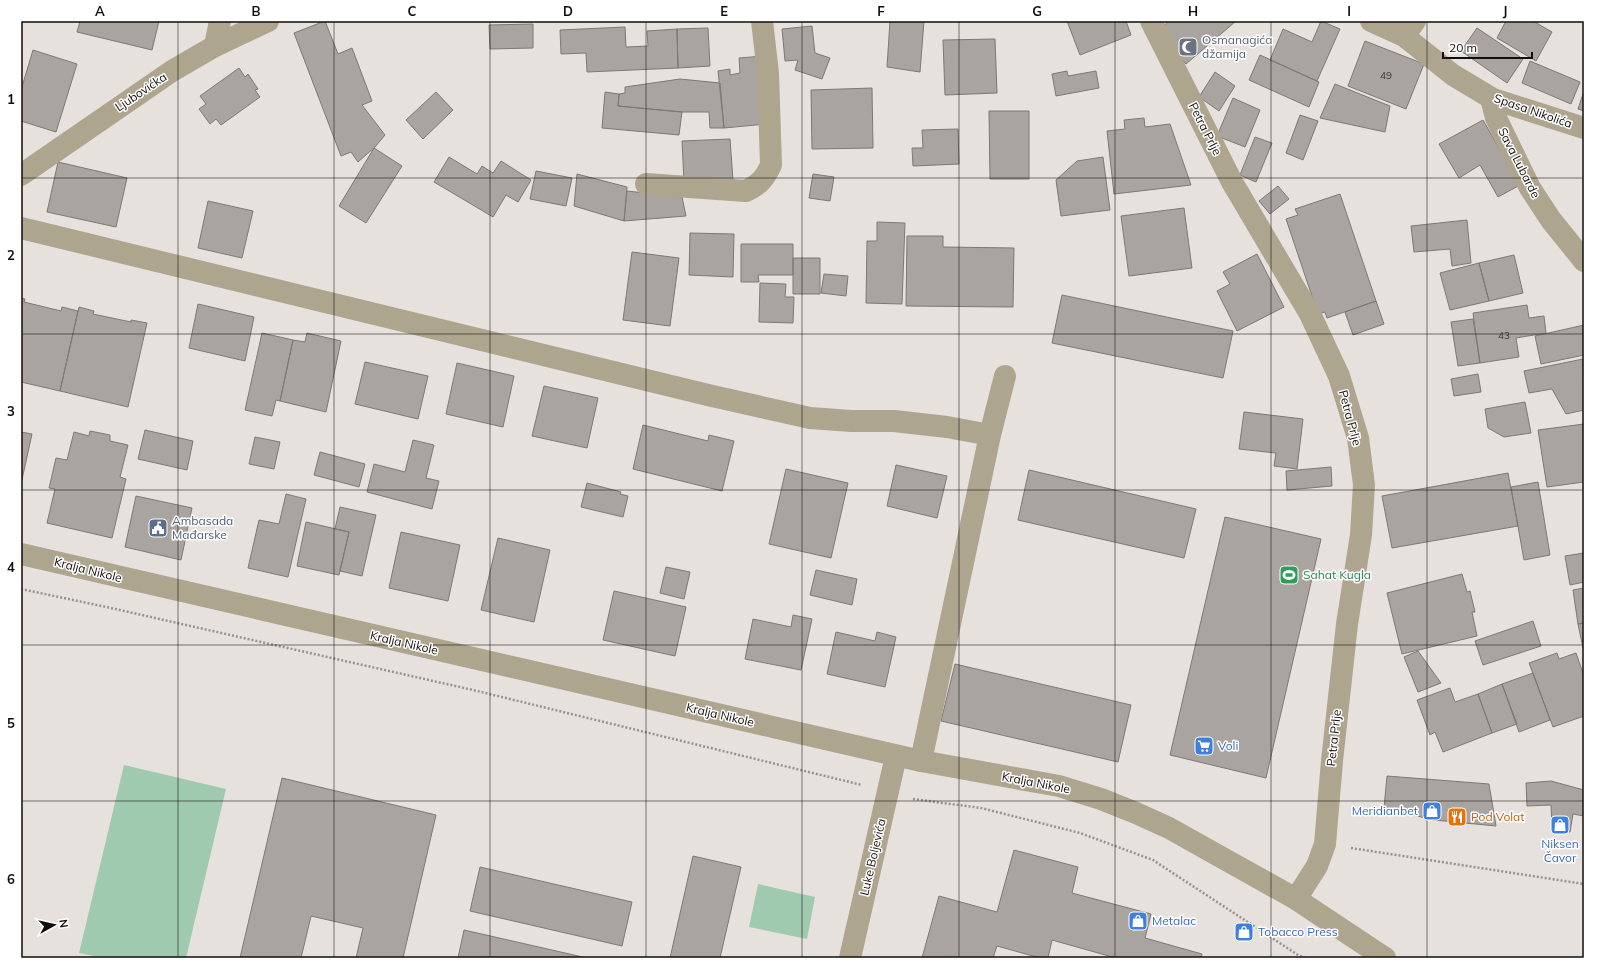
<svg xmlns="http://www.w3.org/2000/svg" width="1605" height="979" font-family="Mulish,sans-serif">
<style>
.green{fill:#9fcaaf}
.building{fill:#aaa4a0;stroke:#7e7874}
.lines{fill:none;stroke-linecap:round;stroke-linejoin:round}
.path{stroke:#97928f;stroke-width:2.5;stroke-dasharray:2 2;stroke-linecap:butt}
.minor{stroke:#aea58e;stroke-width:22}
.tertiary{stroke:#aea58e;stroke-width:22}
.grid{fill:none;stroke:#100e0d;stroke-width:1;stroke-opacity:0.55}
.labels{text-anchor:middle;stroke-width:3;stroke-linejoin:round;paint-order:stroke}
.number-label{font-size:10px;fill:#363432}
.worship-label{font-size:12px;fill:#5b616d;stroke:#fff;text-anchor:start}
.street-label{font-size:12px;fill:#100e0d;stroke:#fff}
.service-label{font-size:12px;fill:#4e5e75;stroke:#fff;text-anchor:start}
.leisure-label{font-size:12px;fill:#27864d;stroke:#fff;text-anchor:start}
.shop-label{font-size:12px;fill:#366cbe;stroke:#fff;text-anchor:start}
.food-label{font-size:12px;fill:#c56008;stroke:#fff;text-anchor:start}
.neatline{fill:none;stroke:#100e0d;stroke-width:1.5}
.grid-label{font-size:13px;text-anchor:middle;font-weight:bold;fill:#100e0d}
</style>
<rect width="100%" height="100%" fill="#e7e1dd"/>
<path class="green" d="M124 765 226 789 186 958H102L79 953Z
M758 884 815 897 807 939 749 927Z"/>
<path class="building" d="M80 21H159L152 50 77 32Z
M325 21 338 54 352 48 372 101 362 105 385 135 375 147 358 162 351 152 341 156 294 33Z
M890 21H924L920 72 887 67Z
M1067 21H1126L1131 35 1080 55Z
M1169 21H1236L1186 64 1158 31Z
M1321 21 1340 29 1317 81 1270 60 1283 29 1312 42Z
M1506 21H1533L1552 32 1536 61 1497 38Z
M533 24V48L490 49 489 25Z
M812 26 815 53 830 58 822 79 795 70 798 60 785 61 782 29Z
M625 27 626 47 648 46 647 31 677 29 678 68 587 72 586 53 561 54 560 30Z
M708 28 710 66 678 68 677 29Z
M1477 28 1523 59 1507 83 1461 51Z
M995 39 997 93 945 95 943 40Z
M1365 41 1424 64 1406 109 1348 86Z
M33 50 77 64 56 132 21 121V90Z
M1260 55 1319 82 1309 107 1249 80Z
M763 56 766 124 724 128 718 71 730 69V75L740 73 739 58Z
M1530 61 1580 82 1571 104 1522 83Z
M239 68 245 77 248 74 258 89 255 90 260 97 221 125 216 119 210 124 199 109 206 104 200 96Z
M1067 71 1068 76 1096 71 1099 88 1056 96 1052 74Z
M1215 72 1235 86 1219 111 1199 97Z
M680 79 720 83 724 128H710L709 112H682L618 106 619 94 625 93V87Z
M1335 84 1390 106 1385 132 1320 118Z
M872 88 873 148 812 149 811 90Z
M1584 91V111L1578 109Z
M436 92 453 110 423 139 406 120Z
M605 92 619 94 618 106 682 112 679 135 602 128Z
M1233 98 1260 110 1245 147 1217 136Z
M989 111H1029V179H990Z
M1300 115 1318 121 1303 160 1286 153Z
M1144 118 1145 127 1170 124 1191 185 1114 194 1107 131 1125 129 1124 120Z
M1483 120 1520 185 1498 197 1480 165 1459 178 1439 144Z
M958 129 959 164 913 166 912 148H923L922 130Z
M1255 137 1272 143 1256 182 1240 175Z
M730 139 733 180 684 182 682 141Z
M374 148 402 166 366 223 339 206Z
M449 157 477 174 482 166 493 173 501 161 531 180 518 202 506 195 493 217 434 182Z
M1103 157 1110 210 1061 216 1056 180 1077 161Z
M58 162 127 178 116 227 47 212Z
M536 171 572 178 566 206 530 199Z
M577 174 627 187 624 221 574 206Z
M813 174 834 177 830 201 809 198Z
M1278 186 1289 199 1270 214 1259 201Z
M627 191 682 197 686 216 624 221Z
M1340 194 1376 301 1327 318 1325 312 1318 314 1286 219 1298 215 1295 209Z
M208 201 253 211 242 258 198 248Z
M1184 208 1192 268 1129 276 1121 216Z
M1467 220 1471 263 1452 266 1450 249 1414 252 1411 226Z
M877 222 905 223 902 304 866 303 867 241H877Z
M690 233 734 234 733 277 689 275Z
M907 236H943V247L1014 248 1013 307 906 306Z
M741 244H793V275H758L759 282H741Z
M632 252 679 258 670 326 623 320Z
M1257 254 1284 307 1237 331 1217 291 1230 284 1223 272Z
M1514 255 1523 293 1489 301 1479 263Z
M793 258H820V294H793Z
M1479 263 1489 301 1450 310 1440 273Z
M824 274 848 276 846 296 821 293Z
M760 283 786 284 785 297H794L793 323 759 322Z
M1062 295 1233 331 1223 378 1052 343Z
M21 298 25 299 24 302 61 311 62 307 78 311 60 391 21 382Z
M1376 301 1384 324 1353 335 1345 312Z
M198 304 254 317 245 361 189 348Z
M1527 305 1529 318 1544 316 1546 333 1516 338 1519 357 1480 363 1473 313Z
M79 307 94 311 93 314 131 322V320L147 323 128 407 60 391Z
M1473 319 1480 363 1458 366 1451 322Z
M1584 325V355L1541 364 1535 336Z
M262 333 293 340 280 401 276 400 272 416 245 410Z
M307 333 341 341 326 412 280 401 293 340 305 342Z
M1583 359 1584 410 1566 414 1552 389 1529 393 1524 371Z
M365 362 428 376 418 419 355 404Z
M457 363 514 376 503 427 446 414Z
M1478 374 1481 392 1454 396 1451 379Z
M544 386 598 398 587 448 532 436Z
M1525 402 1531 433 1504 437 1488 428 1485 409Z
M1244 412 1303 419 1297 469 1274 466 1276 453 1239 449Z
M1584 424V482L1547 487 1538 430Z
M643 425 708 441 709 435 734 441 722 491 633 469Z
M145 430 193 441 187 470 138 459Z
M90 431 110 435V441L128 445 120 477 126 479 112 538 47 523 55 489 49 488 56 458 67 460 74 432 89 436Z
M21 432 32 434 21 484Z
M255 437 280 442 274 469 249 464Z
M413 440 434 445 426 478 439 481 432 509 367 492 374 464 405 472Z
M320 452 365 464 359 487 314 475Z
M896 465 947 476 937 518 887 506Z
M1331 467 1332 486 1287 490 1286 471Z
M786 469 848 483 831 558 769 544Z
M1029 470 1196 509 1184 558 1018 520Z
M1508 473 1518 526 1392 548 1382 496Z
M1538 482 1550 555 1524 560 1511 487Z
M587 483 621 492 620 494 628 496 623 517 581 507Z
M286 494 306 499 288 577 248 568 259 520 279 524Z
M136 496 192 508 181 560 125 547Z
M340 507 376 515 362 576 340 571 349 532 335 529Z
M1225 517 1321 539 1266 778 1170 755Z
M306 522 349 532 339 575 297 566Z
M401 532 460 545 448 601 389 588Z
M498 538 550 550 534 622 481 610Z
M1584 553V582L1570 585 1565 556Z
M666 567 690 572 684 599 660 593Z
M816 570 857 579 852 605 810 595Z
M1462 574 1467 592 1470 591 1475 612H1472L1477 636 1402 654 1387 593Z
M1584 588V623L1578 624 1573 590Z
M614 591 686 607 675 656 603 640Z
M793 615 812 619 801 670 745 659 753 619 791 627Z
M1533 621 1541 646 1483 665 1475 641Z
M1584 623V648H1583L1578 624Z
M836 632 875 641 877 632 896 637 885 687 827 674Z
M1418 651 1441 683 1418 692 1404 657Z
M1557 653 1559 659 1576 653 1584 676V716L1553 727 1529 663Z
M955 664 1131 705 1118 762 941 721Z
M1533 673 1550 720 1519 732 1502 684Z
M1502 684 1517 724 1492 733 1478 694Z
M1450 688 1455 702 1478 694 1492 733 1443 752 1435 732 1430 735 1417 700Z
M1387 776 1489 784 1496 826 1434 820 1384 808Z
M282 778 436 815 403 958H356L363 928 311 916 301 958H240Z
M1551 781 1584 790V816L1573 814 1570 832 1552 829 1551 805 1527 806 1526 783Z
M1014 850 1078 867 1072 893 1151 914 1145 938 1202 954 1201 958H1116L1052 940 1048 958H1040L997 946 993 958H922L939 896 997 912Z
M693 856 741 867 720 958H670Z
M480 867 632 902 622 946 470 911Z
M464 930 587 958H458Z"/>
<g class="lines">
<path class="path" d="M21 589 111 608 473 690 862 785
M913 799 981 808 1080 833 1153 860 1298 955 1305 958
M1351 848 1584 884"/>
<path class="minor" d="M1151 21 1232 182 1310 314 1339 376 1358 438 1364 485 1361 535 1347 624 1332 761 1325 844 1317 866 1296 899
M1371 21 1404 36 1453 75 1493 99 1584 128
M1404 36 1415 21
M215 46 220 21
M1493 99 1492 102 1496 118 1530 188 1551 220 1584 261
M21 175 172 71 215 46 268 21
M646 184 746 191C759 185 765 178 771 165L768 73 762 21
M21 228 708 395 810 418 851 421H894L947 427 990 435
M921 761 990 435 1005 376
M850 958 896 756"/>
<path class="tertiary" d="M21 554 921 761 1059 786 1101 799 1136 813 1169 828 1296 899 1385 958"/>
</g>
<path class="grid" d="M178 21V958M334 21V958M490 21V958M646 21V958M802 21V958M959 21V958M1115 21V958M1271 21V958M1427 21V958M21 178H1584M21 334H1584M21 490H1584M21 645H1584M21 801H1584"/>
<defs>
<g id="mosque-square" transform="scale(1)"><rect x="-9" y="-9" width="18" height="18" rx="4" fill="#6b7280" stroke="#fff"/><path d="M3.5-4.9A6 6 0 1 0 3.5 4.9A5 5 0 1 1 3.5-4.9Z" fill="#fff"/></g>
<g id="civic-square" transform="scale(1)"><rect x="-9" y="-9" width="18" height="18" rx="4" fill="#5c6f8a" stroke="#fff"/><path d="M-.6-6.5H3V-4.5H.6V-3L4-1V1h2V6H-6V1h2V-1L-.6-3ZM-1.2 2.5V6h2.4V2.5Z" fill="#fff"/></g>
<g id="stadium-square" transform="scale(1)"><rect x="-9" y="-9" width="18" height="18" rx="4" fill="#2e9e5b" stroke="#fff"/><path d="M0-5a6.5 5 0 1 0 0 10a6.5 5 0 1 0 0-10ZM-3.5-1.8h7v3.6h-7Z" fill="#fff"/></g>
<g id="supermarket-square" transform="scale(1)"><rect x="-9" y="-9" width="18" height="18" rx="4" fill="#3f7fe0" stroke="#fff"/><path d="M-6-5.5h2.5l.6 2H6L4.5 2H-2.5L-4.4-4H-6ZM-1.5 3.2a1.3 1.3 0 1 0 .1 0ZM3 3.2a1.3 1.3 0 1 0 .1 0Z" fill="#fff"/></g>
<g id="shop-square" transform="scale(1)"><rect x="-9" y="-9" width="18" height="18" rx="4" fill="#3f7fe0" stroke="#fff"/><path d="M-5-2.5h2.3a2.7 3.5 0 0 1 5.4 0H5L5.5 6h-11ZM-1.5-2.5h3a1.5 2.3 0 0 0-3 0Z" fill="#fff"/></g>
<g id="restaurant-square" transform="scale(1)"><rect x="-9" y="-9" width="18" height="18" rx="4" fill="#e8710a" stroke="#fff"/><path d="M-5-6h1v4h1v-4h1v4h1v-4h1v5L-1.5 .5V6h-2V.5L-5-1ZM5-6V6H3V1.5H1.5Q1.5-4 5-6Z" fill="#fff"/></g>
</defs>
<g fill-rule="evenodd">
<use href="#mosque-square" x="1188" y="47"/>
<use href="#civic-square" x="158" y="528"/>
<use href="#stadium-square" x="1289" y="575"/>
<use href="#supermarket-square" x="1204" y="746"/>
<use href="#shop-square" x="1432" y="811"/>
<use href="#restaurant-square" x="1457" y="817"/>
<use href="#shop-square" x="1560" y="825"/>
<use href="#shop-square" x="1138" y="921"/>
<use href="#shop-square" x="1244" y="932"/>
</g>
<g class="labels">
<g class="number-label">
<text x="1386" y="79">49</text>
<text x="1504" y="339">43</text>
</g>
<g class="worship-label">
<text x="1202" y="44">Osmanagića<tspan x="1202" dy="14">džamija</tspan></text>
</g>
<g class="street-label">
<text transform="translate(141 92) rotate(-34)" y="4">Ljubovićka</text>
<text transform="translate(1533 111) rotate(19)" y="4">Spasa Nikolića</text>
<text transform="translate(1205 129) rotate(63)" y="4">Petra Prlje</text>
<text transform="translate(1519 163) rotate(63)" y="4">Sava Lubarde</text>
<text transform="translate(1350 418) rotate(75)" y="4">Petra Prlje</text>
<text transform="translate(88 570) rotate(14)" y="4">Kralja Nikole</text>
<text transform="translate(404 643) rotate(13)" y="4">Kralja Nikole</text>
<text transform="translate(720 715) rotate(13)" y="4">Kralja Nikole</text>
<text transform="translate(1334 738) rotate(-84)" y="4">Petra Prlje</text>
<text transform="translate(1036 783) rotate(11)" y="4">Kralja Nikole</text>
<text transform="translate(873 857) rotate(-77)" y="4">Luke Boljevića</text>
</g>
<g class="service-label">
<text x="172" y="525">Ambasada<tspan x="172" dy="14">Mađarske</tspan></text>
</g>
<g class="leisure-label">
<text x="1303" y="579">Sahat Kugla</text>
</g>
<g class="shop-label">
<text x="1218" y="750">Voli</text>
<text x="1418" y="815" text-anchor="end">Meridianbet</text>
<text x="1560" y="848" text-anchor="middle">Niksen<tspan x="1560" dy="14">Čavor</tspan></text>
<text x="1152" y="925">Metalac</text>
<text x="1258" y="936">Tobacco Press</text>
</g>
<g class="food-label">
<text x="1471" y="821">Pod Volat</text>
</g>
</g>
<rect width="1605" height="979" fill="none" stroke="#ffffff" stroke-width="44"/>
<g transform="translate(54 925) rotate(82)" stroke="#ffffff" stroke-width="3" paint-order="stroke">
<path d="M0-3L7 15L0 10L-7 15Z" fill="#100e0d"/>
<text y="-6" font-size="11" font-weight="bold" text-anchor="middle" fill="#100e0d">N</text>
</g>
<path d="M1443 52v6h89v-6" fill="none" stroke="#100e0d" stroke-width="2"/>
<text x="1449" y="52" font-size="12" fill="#100e0d" stroke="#ffffff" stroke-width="3" paint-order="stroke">20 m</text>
<rect x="22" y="22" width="1561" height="935" class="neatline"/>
<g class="grid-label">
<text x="100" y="16">A</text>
<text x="256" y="16">B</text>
<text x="412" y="16">C</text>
<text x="568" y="16">D</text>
<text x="724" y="16">E</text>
<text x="881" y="16">F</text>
<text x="1037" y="16">G</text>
<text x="1193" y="16">H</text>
<text x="1349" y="16">I</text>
<text x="1505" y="16">J</text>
<text x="11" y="104">1</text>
<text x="11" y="260">2</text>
<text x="11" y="416">3</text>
<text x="11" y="572">4</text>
<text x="11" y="728">5</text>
<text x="11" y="884">6</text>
</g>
</svg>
